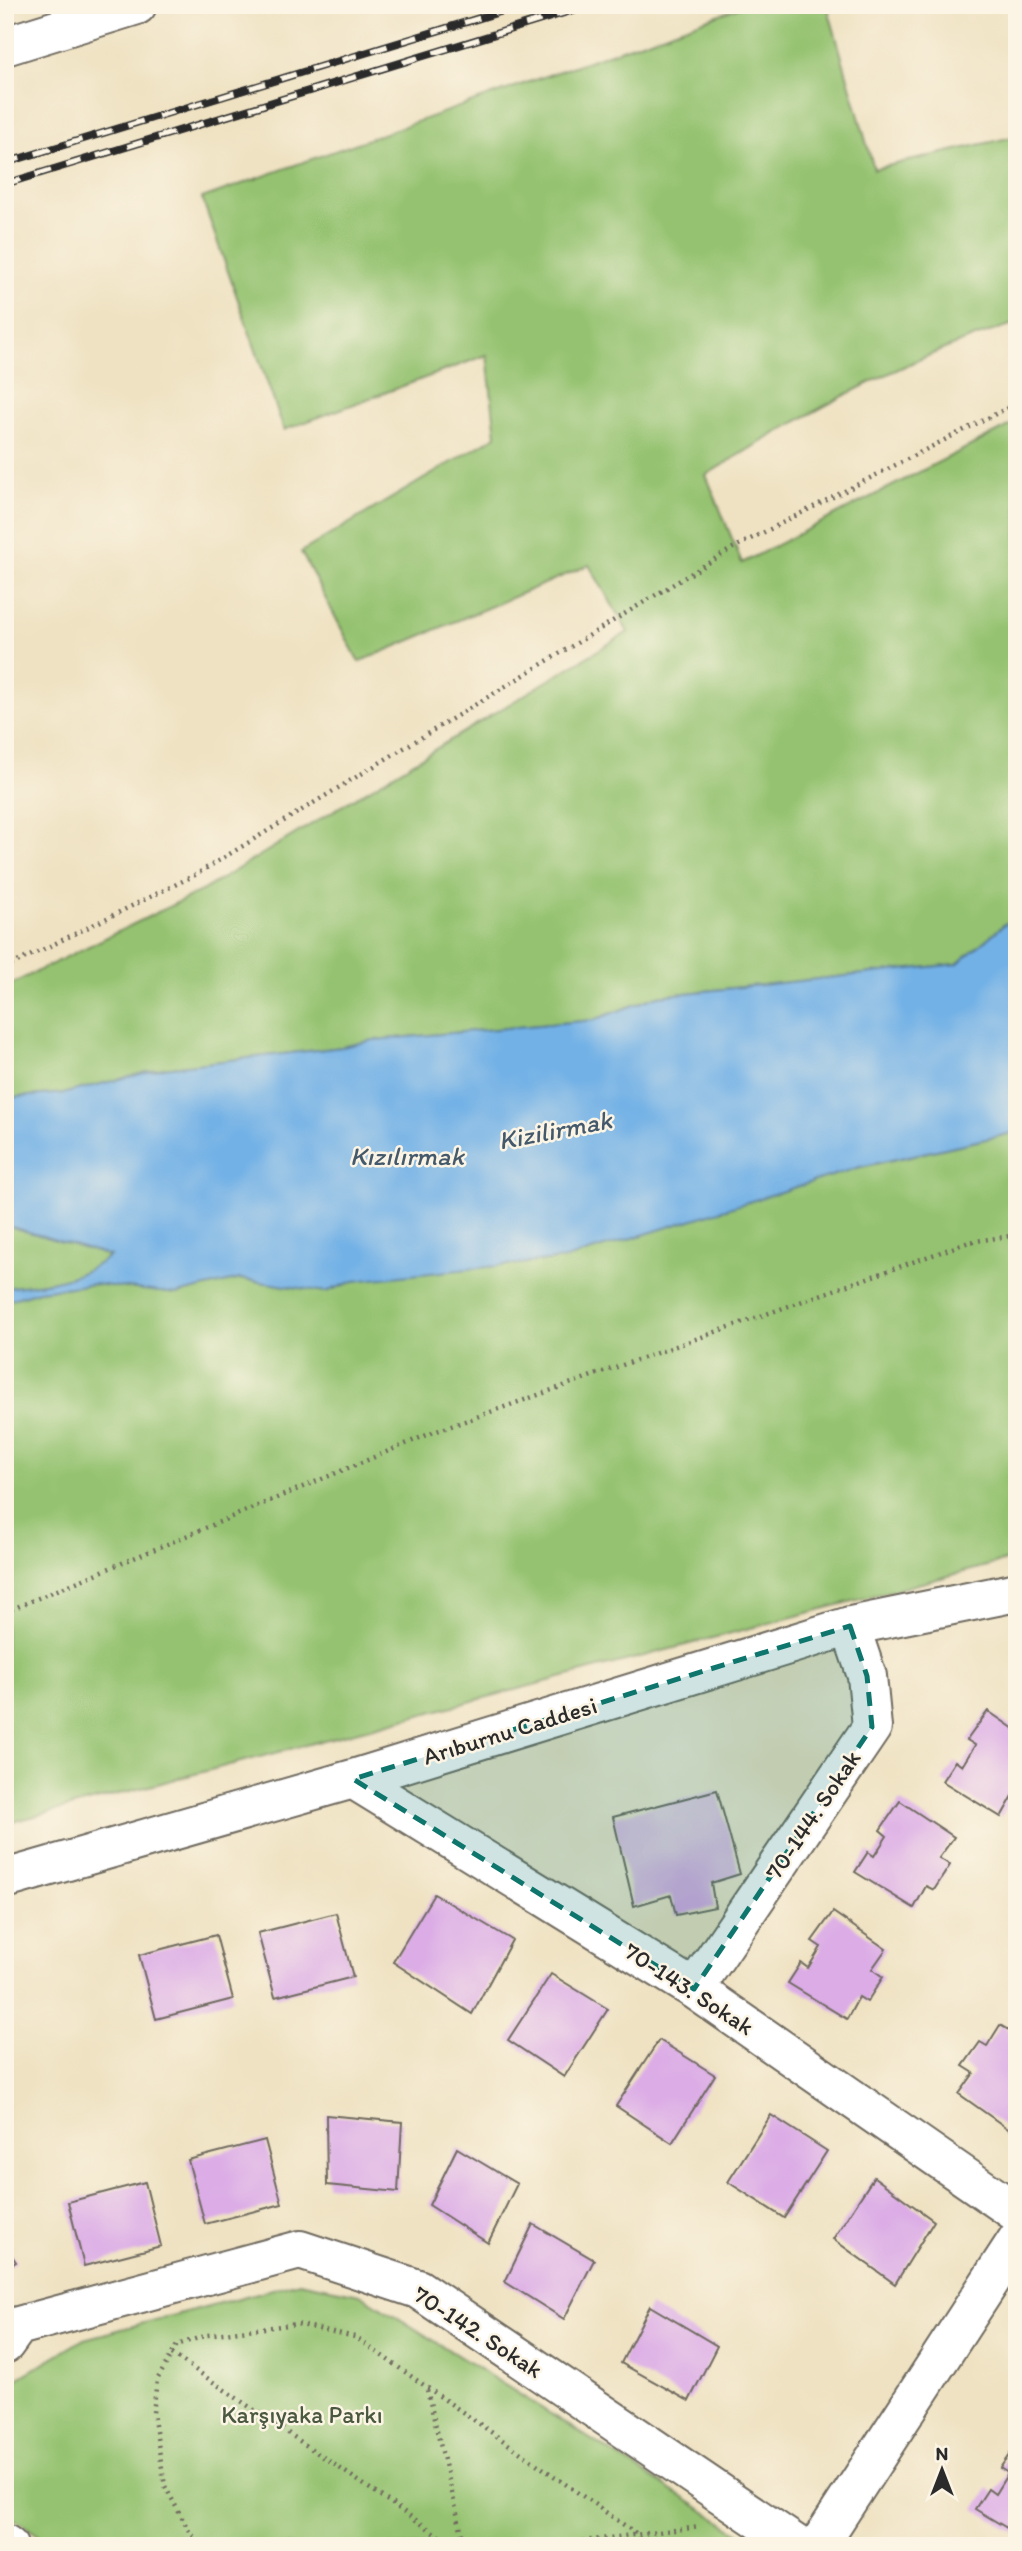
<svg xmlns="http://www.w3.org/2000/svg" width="1022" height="2551" font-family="Itim,sans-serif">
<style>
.green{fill:#94c270;stroke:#60764e;stroke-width:2}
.water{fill:#72b1e6;stroke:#4e6e88;stroke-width:2}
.building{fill:#dbace6}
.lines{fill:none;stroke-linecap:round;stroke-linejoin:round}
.minor-casing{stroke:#706b60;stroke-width:42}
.trunk-casing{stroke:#706b60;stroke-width:42}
.path{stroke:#706b60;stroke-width:4.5;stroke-dasharray:2 5;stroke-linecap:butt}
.minor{stroke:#fff;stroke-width:38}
.trunk{stroke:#fff;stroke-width:38}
.rail-casing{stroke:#2b2b2b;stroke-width:8}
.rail{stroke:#fcf5e5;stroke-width:5;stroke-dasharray:16;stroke-linecap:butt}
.marked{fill:#0f766e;fill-opacity:0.2;stroke:#0f766e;stroke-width:5;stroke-dasharray:14 9;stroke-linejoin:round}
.labels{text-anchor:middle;stroke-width:5;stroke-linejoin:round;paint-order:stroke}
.street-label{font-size:24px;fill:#2b2b2b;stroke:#fcf5e5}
.park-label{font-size:24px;fill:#4a5840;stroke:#fcf5e5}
.water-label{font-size:26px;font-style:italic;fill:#445a6c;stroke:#fcf5e5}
</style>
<rect width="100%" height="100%" fill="#fcf5e5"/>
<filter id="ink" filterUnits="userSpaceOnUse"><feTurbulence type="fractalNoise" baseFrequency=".0143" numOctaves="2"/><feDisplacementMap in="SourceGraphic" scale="14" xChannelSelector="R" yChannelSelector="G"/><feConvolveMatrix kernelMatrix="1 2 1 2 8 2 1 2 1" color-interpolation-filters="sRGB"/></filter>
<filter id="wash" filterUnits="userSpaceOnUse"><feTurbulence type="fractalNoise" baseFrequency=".00686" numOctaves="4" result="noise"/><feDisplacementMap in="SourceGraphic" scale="28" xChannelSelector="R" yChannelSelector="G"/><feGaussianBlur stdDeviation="1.57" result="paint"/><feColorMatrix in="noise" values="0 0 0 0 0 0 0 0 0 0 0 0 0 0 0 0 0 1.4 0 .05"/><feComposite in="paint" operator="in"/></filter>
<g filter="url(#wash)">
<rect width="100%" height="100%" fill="#efe2c2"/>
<path class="green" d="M746 5H827L874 169 1017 136V323C906 357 804 415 706 475L742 563 1017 422V922L1006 923 957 964 658 996 594 1020 374 1040 342 1047 163 1068 66 1093 5 1098V987L203 890 628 632 589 565 359 662 301 552 496 436 487 355 284 430 202 198Z
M1017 1132V1558L5 1824V1301L39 1291 94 1284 177 1294 240 1279 326 1292 354 1281Z
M5 1225 110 1256C75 1282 48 1283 5 1288Z
M299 2282 360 2294 760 2546H55L5 2513V2391L12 2382 84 2339Z"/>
<path class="water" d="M1017 922V1132L860 1167 566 1259 354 1281 326 1292 240 1279 177 1294 94 1284 39 1291 5 1301V1288C44 1284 78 1281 110 1256L5 1225V1098L66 1093 163 1068 342 1047 374 1040 594 1020 658 996 957 964 1006 923Z"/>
<g id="blocks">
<path class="building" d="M988 1711 1017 1731V1797L1013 1796 1001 1817 942 1781 955 1761 962 1766 975 1745 967 1740Z
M717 1790 740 1874 711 1883 715 1907 676 1915 671 1895 634 1906 613 1817Z
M900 1801 954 1837 939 1858 950 1865 934 1890 926 1886 914 1908 855 1872 868 1852 874 1856 887 1836 880 1830Z
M434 1894 512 1940 472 2014 393 1962Z
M833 1912 886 1949 872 1969 883 1977 867 2002 859 1997 847 2019 788 1983 801 1963 808 1968 821 1947 812 1941Z
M336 1913 353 1977 275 1997 258 1933Z
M216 1935 233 1999 156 2019 139 1955Z
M551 1974 608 2009 564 2077 508 2040Z
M1000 2025 1017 2035V2124L1011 2131 959 2094 974 2073 963 2066 980 2042 987 2046Z
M659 2040 715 2075 672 2143 616 2106Z
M326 2115 402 2122 398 2192 327 2185Z
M771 2115 827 2151 784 2218 728 2182Z
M265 2140 282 2204 205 2224 188 2160Z
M457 2148 517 2184 488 2243 429 2205Z
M874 2177 934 2221 895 2284 833 2239Z
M145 2182 161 2246 84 2266 68 2202Z
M533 2224 594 2260 564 2319 505 2282Z
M5 2245 16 2262 5 2269Z
M650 2306 717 2346 689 2401 621 2363Z
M1017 2444V2534L975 2509 988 2489 995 2494 1008 2473 1000 2468Z"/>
</g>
</g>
<g filter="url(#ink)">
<use href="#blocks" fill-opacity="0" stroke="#706b60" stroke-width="2"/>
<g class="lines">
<g class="minor-casing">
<path id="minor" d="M353 1779 694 1989 1017 2213
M5 1879 353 1779 850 1626 1017 1592
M694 1989 872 1727 867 1676 850 1626
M5 2344 18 2326 300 2250 418 2289 798 2546
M5 2544 8 2546
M818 2546 1017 2240"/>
</g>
<g class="trunk-casing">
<path id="trunk" d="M5 46 137 5"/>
</g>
<path class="path" d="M5 968 195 875 733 548 1017 403
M5 1612 434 1432 969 1242 1017 1235
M172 2354 454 2546
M427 2390 465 2546
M204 2546 190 2533 165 2486 153 2413 157 2380 177 2345 207 2335 297 2324 355 2337 637 2534 642 2546
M541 2546 700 2527"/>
<use href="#minor" class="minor"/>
<use href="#trunk" class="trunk"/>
<g class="rail-casing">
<path id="rail" d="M5 163 522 5
M5 184 590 5"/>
</g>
<use href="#rail" class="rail"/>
</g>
</g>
<path class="marked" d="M850 1626 867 1676 872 1727 694 1989 353 1779Z"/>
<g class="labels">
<g class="street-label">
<text transform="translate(510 1731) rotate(-17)" y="8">Arıburnu Caddesi</text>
<text transform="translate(813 1815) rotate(-56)" y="8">70-144. Sokak</text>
<text transform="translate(689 1989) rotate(33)" y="8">70-143. Sokak</text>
<text transform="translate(478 2332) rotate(33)" y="8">70-142. Sokak</text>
</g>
<g class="park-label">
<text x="302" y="2423">Karşıyaka Parkı</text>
</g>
<g class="water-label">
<text transform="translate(555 1130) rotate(-11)" y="9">Kizilirmak</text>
<text x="407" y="1165">Kızılırmak</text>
</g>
</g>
<rect width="1022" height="2551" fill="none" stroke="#fcf5e5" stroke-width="28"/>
<g transform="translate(942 2470)" stroke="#fcf5e5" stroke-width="5" paint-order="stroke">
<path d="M0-5L12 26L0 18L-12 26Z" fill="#2b2b2b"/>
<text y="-10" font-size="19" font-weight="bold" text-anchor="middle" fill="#2b2b2b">N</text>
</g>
</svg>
